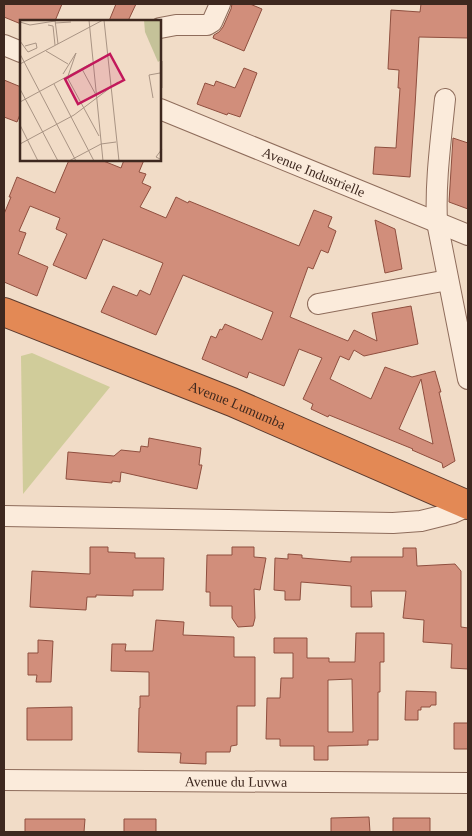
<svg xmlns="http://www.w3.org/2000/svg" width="472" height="836" font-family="'Times New Roman',serif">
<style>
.green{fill:#d0cc9a}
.building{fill:#d18e7b;stroke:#8f4f3f;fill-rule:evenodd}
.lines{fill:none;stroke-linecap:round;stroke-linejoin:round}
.minor-casing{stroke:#8e6c5b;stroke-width:22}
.highway-casing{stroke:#5c3b2f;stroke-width:30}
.minor{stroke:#fbebdb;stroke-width:20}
.highway{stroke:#e38955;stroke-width:28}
.labels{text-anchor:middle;stroke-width:5;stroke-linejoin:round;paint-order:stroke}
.street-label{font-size:14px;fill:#3e281f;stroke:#f8e8d7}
.inset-road{fill:none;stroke:#a99484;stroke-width:1}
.view{fill:#c2185b;fill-opacity:0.15;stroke:#c2185b;stroke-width:2.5}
.inset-edge{fill:none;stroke:#3e281f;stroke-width:2.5}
</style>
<rect width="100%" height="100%" fill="#f1dcc7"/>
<path class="green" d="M32 353 110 387 23 494 21 356Z"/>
<path class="building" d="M4 4H62L55 21H21V24L4 17Z
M116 4H136L128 21H109Z
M232 4H250L262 9 244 51 213 38 214 35 219 32 223 27 231 9Z
M421 4H468V38L419 37 415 106 410 177 373 174 375 147 396 148 400 88H398L399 70 388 69 391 10 420 12Z
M244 68 257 73 240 117 228 113 227 115 197 104 205 83 214 86 216 81 235 88Z
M4 80 21 87V112L17 122 4 117Z
M453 138 468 143V209L449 202Z
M69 160H101L121 168 124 160H144L139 172 146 174 142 183 151 187 140 207 166 218 176 197 188 203 189 201 299 246 314 210 332 217 328 227 336 231 328 253 321 250 313 269 308 267 290 317 348 341 354 330 377 341 372 313 411 306 418 344 364 356 354 350 349 360 340 356 330 379 371 399 385 367 412 377 435 371 441 392H439L455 461 443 468 442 463 412 450 413 449 329 415 328 417 311 409 313 404 303 399 322 358 299 349 284 386 249 372 247 378 202 359 211 336 216 338 220 329 222 330 225 324 262 340 273 312 183 275 156 335 101 312 113 286 137 296 140 290 150 295 163 263 103 239 86 279 53 265 67 234 56 229 60 218 30 206 19 231 26 233 18 254 48 267 37 296 4 282V214L11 197H9L17 177 55 193ZM421 379 433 444 399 429Z
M375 220 395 229 402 269 385 273Z
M149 438 201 448 199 465H202L197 489 121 472 120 482 112 481V483L66 479 68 452 114 456 121 450 140 452 141 446 148 447Z
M90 547H108V552L135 553V558H164L163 590H133V596L96 595V597H87L86 610 30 607 32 571 90 574Z
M232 547H254V557L266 558 260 590 254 589 255 618 253 626 238 627 232 618V606H210V592H206L207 555H232Z
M403 548H416L417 566 455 564 461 571V627L468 628V669L451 668 452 644 423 642 424 620 403 618 406 591H371L372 607H351V586L301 582 300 600H285V591L274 590 275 558 288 559V554L302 555V558L351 562V557H403Z
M156 620 184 622 183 635 234 637V657H255V706H237V745L231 746 230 752H206V764L180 763 181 753 138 752 139 708H140V696H149V672L111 671 112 644H126L125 651H153Z
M356 633H384V662H380V692H378V740H368V745L328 746V760H314V746H280V739H266L267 698H280L281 678H293V653H274V638H307V658H329V662H355ZM352 679 353 732H328V680Z
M38 640 53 641 51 682H36L37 675H28V653H38Z
M406 691 436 692V705H431L430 707H421V710H418V720H405Z
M72 707V740H27V708Z
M454 723H468V749H454Z
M369 817 370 832H331V818Z
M393 818H430V832H393Z
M25 819H85L84 832H25Z
M124 819H156V832H124Z"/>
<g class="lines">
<g class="minor-casing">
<g id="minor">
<path d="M160 28 176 25H207L212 22 220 4"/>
<path d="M4 45 21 52"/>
<path d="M445 99C441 140 435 181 437 222L468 379"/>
<path id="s1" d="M160 109 468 235"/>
<path d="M318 304 448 280"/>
<path d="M4 516 393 523 421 521 453 513 468 506"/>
<path id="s2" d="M4 780 468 783"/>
</g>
</g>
<g class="highway-casing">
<g id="highway">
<path id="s3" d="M4 312 232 402 468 505"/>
</g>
</g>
<use href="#minor" class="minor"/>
<use href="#highway" class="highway"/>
</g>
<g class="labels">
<g class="street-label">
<text dy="5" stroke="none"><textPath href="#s1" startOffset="166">Avenue Industrielle</textPath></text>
<text dy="5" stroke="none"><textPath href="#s3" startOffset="251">Avenue Lumumba</textPath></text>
<text dy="5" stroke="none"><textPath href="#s2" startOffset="232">Avenue du Luvwa</textPath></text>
</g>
</g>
<g transform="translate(20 20)">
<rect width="141" height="141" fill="#f1dcc7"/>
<path d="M124 0H141V40L138 42 125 12Z" fill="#c5c299"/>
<path class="inset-road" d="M35 0 38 24M69 0 83 141M84 0 99 141M0 2 10 5 35 1M35 3 51 2M28 5 33 6 35 25M0 21 8 32 17 28 16 23 5 26M26 31 48 44M0 34 56 141M142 41V68M0 44 83 0M62 49 76 75M43 54 56 33 48 56M47 57 79 116M34 64 74 141M0 69 38 141M133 78 129 55 140 53M0 82 72 43M0 105 18 141M0 124 54 95 98 62M142 129 136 137 142 140M49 141 81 124 96 122"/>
<path class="view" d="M90 34 104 60 58 84 45 59Z"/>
<rect width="141" height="141" class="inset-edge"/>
</g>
<rect width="472" height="836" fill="none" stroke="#3e281f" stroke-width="10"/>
</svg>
